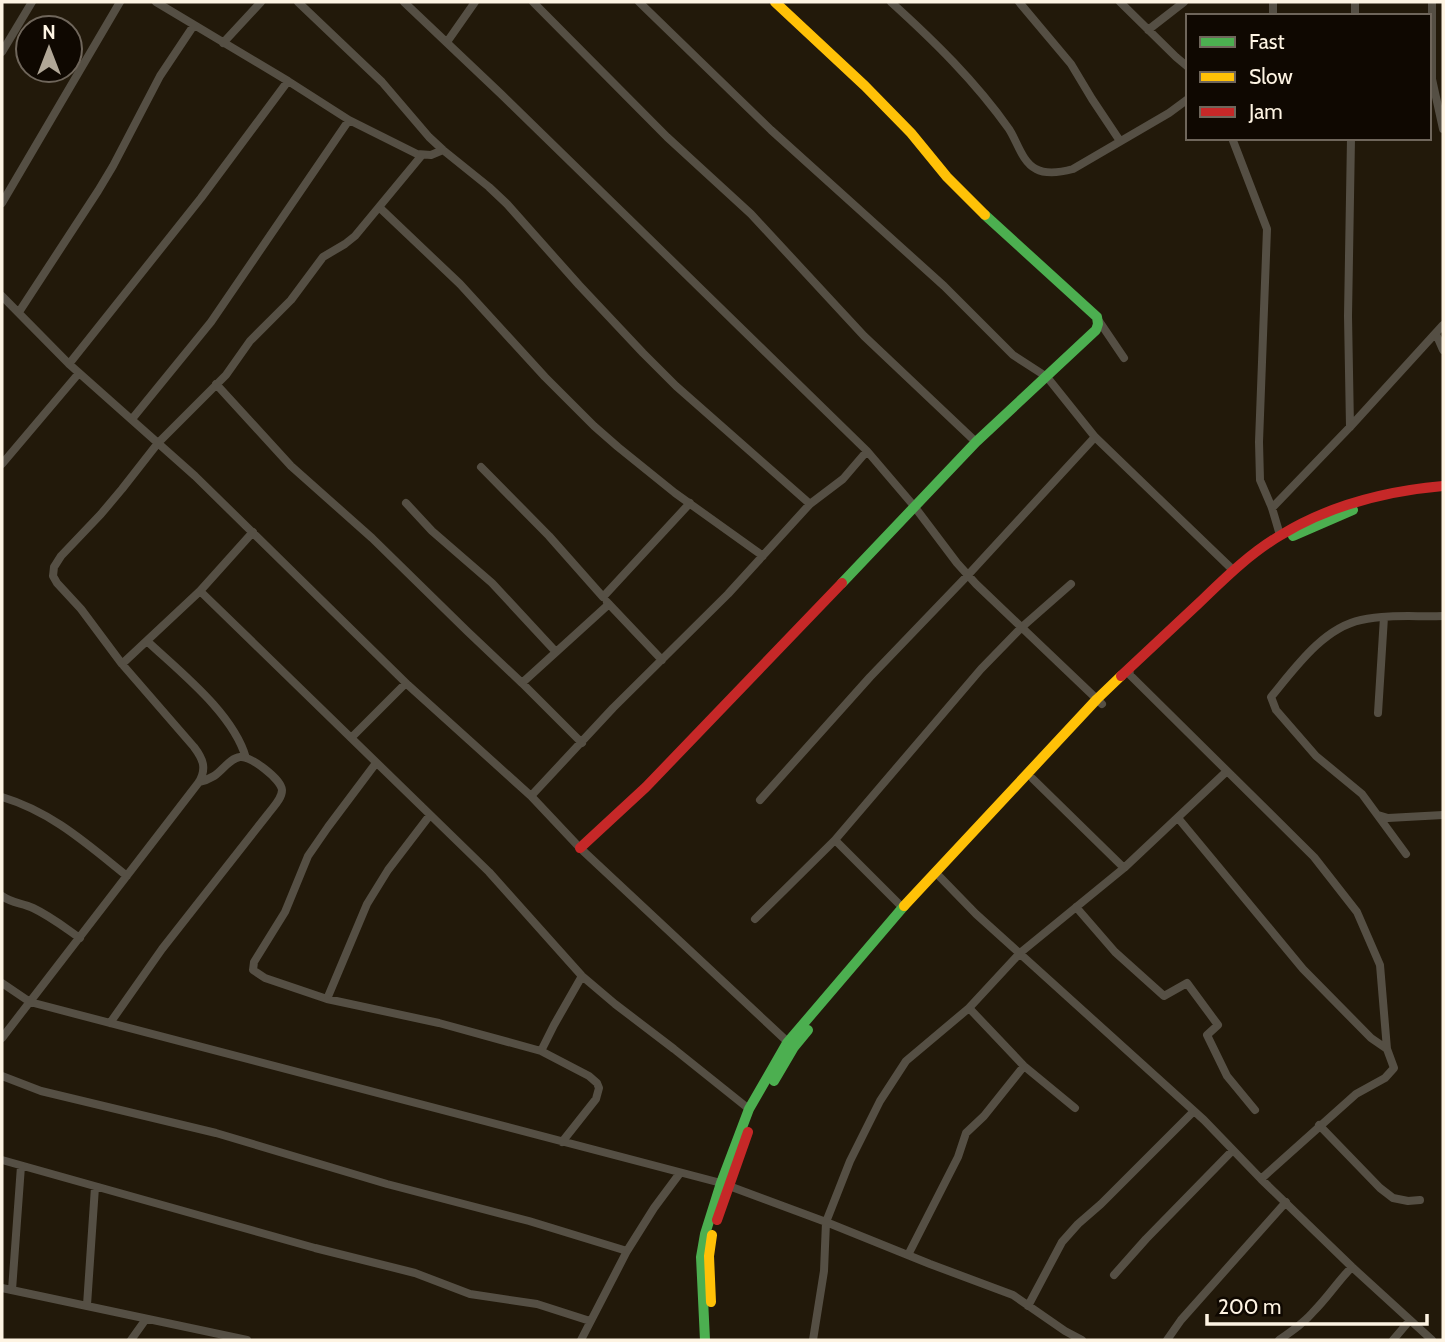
<svg xmlns="http://www.w3.org/2000/svg" width="1445" height="1342" font-family="Cabin,sans-serif">
<style>
.lines{fill:none;stroke-linecap:round;stroke-linejoin:round}
.street{stroke:#554f44;stroke-width:8}
.fast{stroke:#4caf50;stroke-width:10}
.slow{stroke:#ffc107;stroke-width:10}
.jam{stroke:#c62828;stroke-width:10}
</style>
<rect width="100%" height="100%" fill="#22190a"/>
<g class="lines">
<path class="street" d="M156 2 288 81 349 120 417 154 431 155 443 150
M298 2 382 82 429 137 443 150 489 187 507 204 579 285 643 353 676 386 810 504
M404 2 502 95 867 451 914 506 957 563 976 584 1102 704
M533 2 667 137 751 214 864 336 976 442
M639 2 771 130 944 286 1013 355 1047 377 1095 437 1233 570
M891 2C934 41 975 81 1009 129 1017 141 1022 162 1036 169 1047 175 1062 172 1073 169L1169 113 1188 99
M1019 2 1071 64 1092 99 1120 141
M1120 2 1176 57 1188 67
M1432 2V79L1443 129
M1273 16V2
M1355 16V2
M1148 30 1184 2
M447 42 475 2
M223 43 261 2
M2 52 32 2
M1232 138 1267 229 1259 442 1260 480 1272 508 1280 535
M2 203 120 2
M380 208 460 284 545 377 594 426 618 447 675 493 763 556
M2 296 69 364 195 476 408 685 531 796 580 848 791 1045
M19 312 98 191 113 166 160 76 194 25
M1099 321 1124 358
M1436 334 1443 350
M69 364 201 198 288 81
M216 384 291 466 372 538 467 631 522 683 582 743
M132 419 211 322 349 120
M1350 427 1348 316 1351 138
M2 464 79 373
M481 467 549 536 603 597 690 503
M406 503 432 531 492 583 556 652
M1272 508 1350 427 1443 325
M200 591 489 872 582 976 615 1004 674 1049 749 1109
M607 602 662 660
M147 641C180 672 233 713 246 758
M122 664 200 591 253 532
M1129 668 1130 675 1314 857 1357 912 1380 965 1387 1049 1394 1068 1385 1078 1356 1094 1261 1179
M522 683 609 604
M1378 713 1384 617
M351 738 406 683
M376 763 328 827 308 856 285 912 254 962 253 970 265 978 327 999 439 1023 541 1051 589 1076 597 1083 599 1088 596 1099 562 1142
M1033 779 1124 868
M531 796 613 708 728 594 810 504 843 479 867 451
M2 797C52 812 87 844 127 876
M760 800 870 677 968 575 1095 437
M1378 815 1388 818 1443 815
M1178 818 1303 969 1371 1038 1387 1049
M835 840 903 908
M1406 854 1362 794 1316 756 1276 710 1271 697C1295 668 1323 628 1361 620 1388 614 1416 617 1443 616
M940 877 976 914 1204 1120 1261 1179 1352 1267 1432 1340
M2 896C11 903 22 903 33 908 50 916 64 927 80 938
M1076 907 1115 952 1164 996 1187 983 1218 1025 1207 1035 1227 1076 1255 1110
M755 919 835 840 981 669 1022 627 1071 584
M2 983 30 1002 721 1183
M327 999 367 904 388 870 430 815
M969 1008 1024 1066 1075 1108
M110 1023 162 949 268 814C273 807 282 799 282 790 281 779 251 756 240 757 230 758 222 771 214 776 209 779 204 781 199 782
M2 1038 199 782C207 768 203 759 194 747L122 664 81 609 57 583 53 576 54 567 61 556 101 514 122 489 158 443 226 375 250 341 291 300 323 257 345 244 355 236 422 155
M541 1051 554 1025 582 976
M2 1076 41 1091 216 1133 387 1184 529 1221 627 1251
M1319 1125 1380 1188 1393 1198 1408 1201 1420 1200
M2 1160 315 1248 415 1273 470 1294 537 1304 590 1321
M729 1186 826 1222 930 1264 1013 1295 1065 1331 1082 1340
M908 1255 958 1157 966 1133 984 1116 1024 1066
M1114 1275 1146 1239 1233 1150
M2 1288 247 1340
M12 1290 21 1166
M87 1305 95 1187
M1028 1306 1062 1242 1078 1224 1101 1204 1194 1111
M131 1340 146 1319
M581 1340 627 1251 654 1208 680 1173
M813 1340 824 1271 826 1222 850 1161 880 1101 906 1061 969 1008 1020 953 1124 868 1227 771
M1167 1340 1181 1320 1286 1202
M1279 1340C1292 1331 1304 1323 1314 1311 1328 1297 1338 1281 1352 1267
M1393 1340 1410 1320"/>
<path class="fast" d="M1293 536 1353 510
M842 583 976 442 1096 330 1098 324 1097 317 985 215
M774 1081 794 1047 808 1030
M705 1340 701 1257 705 1234 721 1183 749 1109 787 1043 904 906"/>
<path class="slow" d="M775 2 865 86 911 133 947 177 985 215
M904 906 1097 699 1121 676
M711 1302 709 1256 712 1235"/>
<path class="jam" d="M1121 676C1147 652 1173 627 1199 603 1224 579 1250 553 1281 535 1330 505 1386 491 1443 486
M580 848 646 787 842 583
M717 1220 748 1132"/>
</g>
<rect width="1445" height="1342" fill="none" stroke="#fef4e3" stroke-width="7"/>
<rect x="1186" y="14" width="245" height="126" fill="#0f0801" stroke="#6f665b" stroke-width="2"/>
<rect x="1200" y="37" width="35" height="10" fill="#4caf50" stroke="#6f665b" stroke-width="2"/>
<text x="1249" y="49" font-size="21" fill="#fef4e3">Fast</text>
<rect x="1200" y="72" width="35" height="10" fill="#ffc107" stroke="#6f665b" stroke-width="2"/>
<text x="1249" y="84" font-size="21" fill="#fef4e3">Slow</text>
<rect x="1200" y="107" width="35" height="10" fill="#c62828" stroke="#6f665b" stroke-width="2"/>
<text x="1249" y="119" font-size="21" fill="#fef4e3">Jam</text>
<g transform="translate(49 49)"><circle r="33" fill="#0f0801" stroke="#6f665b" stroke-width="2"/>
<path d="M0-5L12 26L0 18L-12 26Z" fill="#b1a797"/>
<text y="-10" font-size="19" font-weight="bold" text-anchor="middle" fill="#fef4e3">N</text>
</g>
<path d="M1207 1314v10h220v-10" fill="none" stroke="#fef4e3" stroke-width="3.5"/>
<text x="1218" y="1314" font-size="21" fill="#fef4e3" stroke="#0f0801" stroke-width="5" paint-order="stroke">200 m</text>
</svg>
